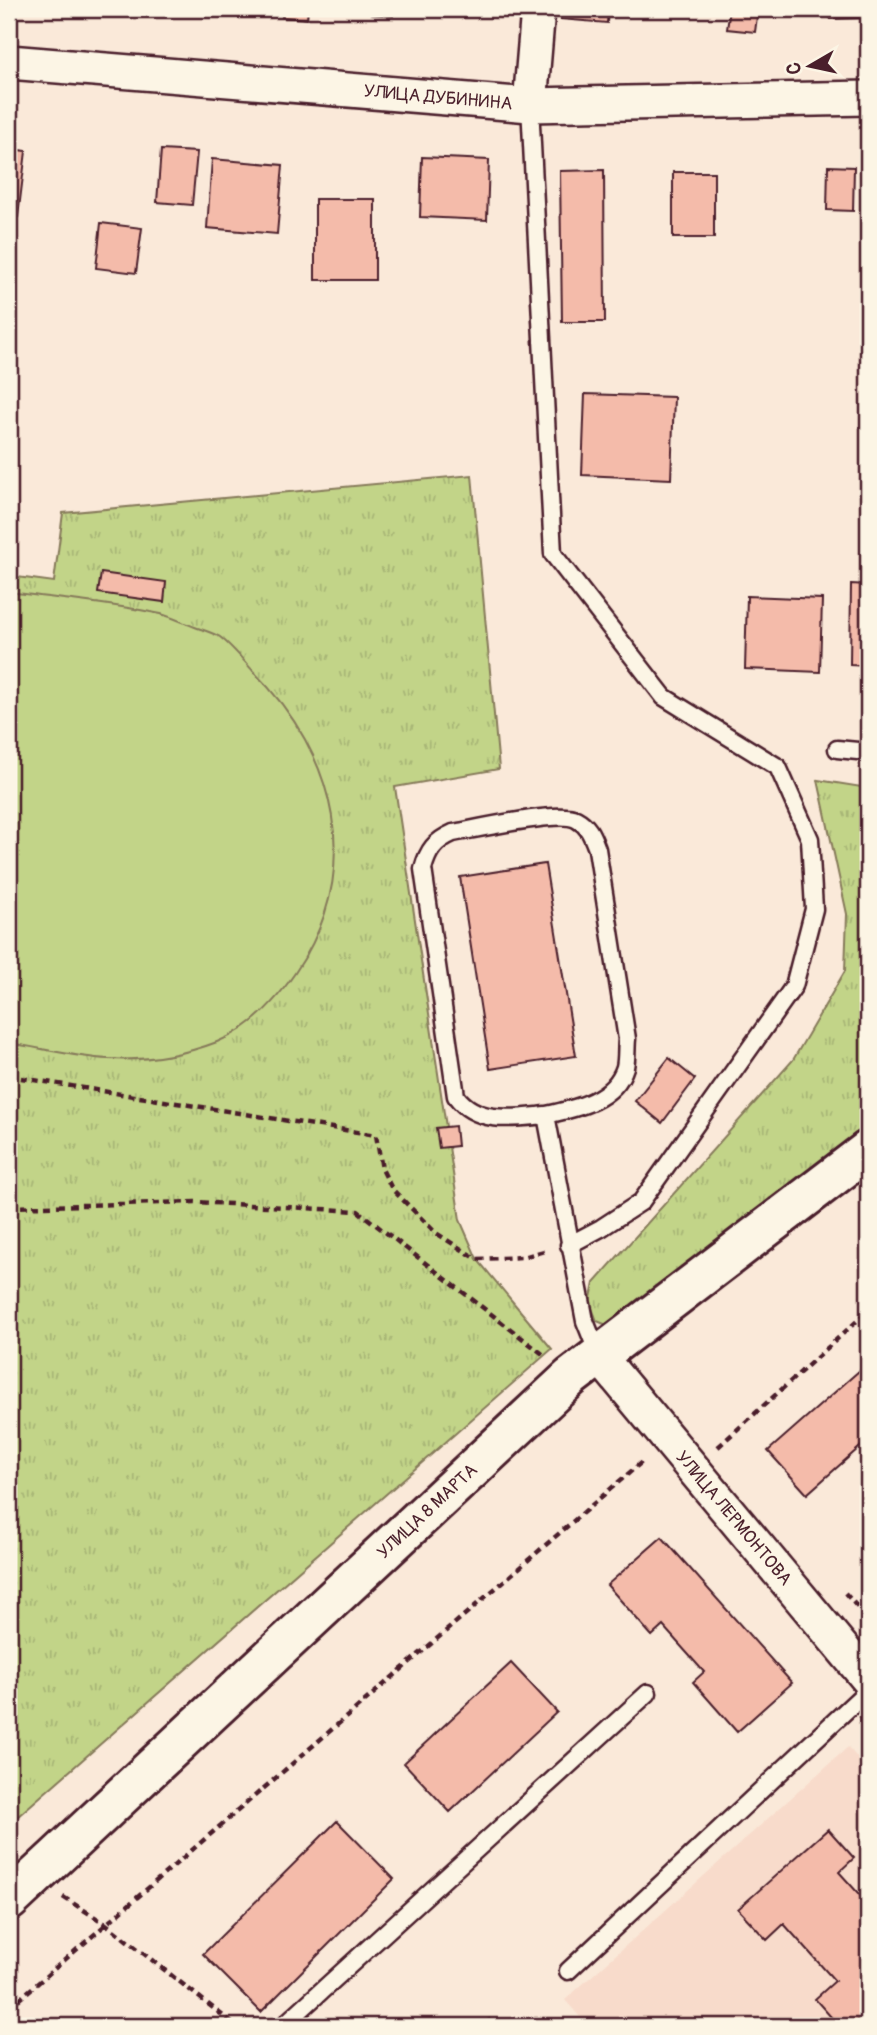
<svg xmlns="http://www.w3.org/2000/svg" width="877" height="2035" font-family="Pangolin,sans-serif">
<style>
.built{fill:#f8dbcb}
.grass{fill:url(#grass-tufts);stroke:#867a5a;stroke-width:2}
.pitch{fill:#c2d488;stroke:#867a5a;stroke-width:2}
.building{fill:#f4bbaa;stroke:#4a1f2b;stroke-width:2}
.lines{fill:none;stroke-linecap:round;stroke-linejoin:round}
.service-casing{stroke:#4a1f2b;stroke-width:21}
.minor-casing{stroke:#4a1f2b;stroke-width:38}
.tertiary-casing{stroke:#4a1f2b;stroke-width:44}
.path{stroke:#4a1f2b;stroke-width:4.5;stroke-dasharray:7 5;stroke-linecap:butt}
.service{stroke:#fcf5e5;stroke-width:16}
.minor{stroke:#fcf5e5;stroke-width:33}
.tertiary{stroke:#fcf5e5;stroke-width:38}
.labels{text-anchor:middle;stroke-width:7;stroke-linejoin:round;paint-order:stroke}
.street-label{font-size:18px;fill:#4a1f2b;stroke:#fcf5e5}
</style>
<defs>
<pattern id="grass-tufts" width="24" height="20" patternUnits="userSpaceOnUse" patternTransform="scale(1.75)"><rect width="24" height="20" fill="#c2d488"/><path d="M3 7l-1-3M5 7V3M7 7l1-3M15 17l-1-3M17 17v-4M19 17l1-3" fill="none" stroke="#a8b676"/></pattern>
</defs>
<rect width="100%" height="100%" fill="#fae9d9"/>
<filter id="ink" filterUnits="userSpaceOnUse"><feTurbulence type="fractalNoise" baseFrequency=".0143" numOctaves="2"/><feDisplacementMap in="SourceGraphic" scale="14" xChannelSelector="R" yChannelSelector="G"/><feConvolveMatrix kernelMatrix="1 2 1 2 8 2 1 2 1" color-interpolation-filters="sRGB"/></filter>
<g filter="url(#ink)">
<path class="built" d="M848 1747 868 1770V2026H588L565 2000Z"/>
<path class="grass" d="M472 475 499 769 395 787 460 1220 477 1259 552 1349 9 1824V576L54 582 63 513Z
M818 780 868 788V1152L614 1328 597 1321 590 1303 594 1283 793 1060 845 971 847 914Z"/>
<path class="pitch" d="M9 592C59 599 111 603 161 614 172 617 184 623 195 627 203 630 213 633 220 637 232 646 243 660 253 671 337 755 365 871 295 973 276 1001 250 1029 217 1042 183 1055 144 1061 108 1059 75 1057 41 1048 9 1043Z"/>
<path class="building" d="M283 9H308L307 19 282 17Z
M372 9H393V16L371 14Z
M562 9H608L607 23 561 19Z
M730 9H758L755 32 727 29Z
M829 9H867V18L830 19Z
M9 149 26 151 18 217 9 215Z
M161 150 197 152 192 205 157 202Z
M422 157 489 160 487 220 420 217Z
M212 159 283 165 277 234 207 228Z
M828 166 854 167 853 211 827 210Z
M604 170 605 322H562L560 171Z
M673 172H714V238H673Z
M315 199H375V280H315Z
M101 223 142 228 136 273 96 268Z
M585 394 674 397 671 479 582 475Z
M101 573 166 582 164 602 98 593Z
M851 584 868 585V666L850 665Z
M747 596 822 599 820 672 745 669Z
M545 864 576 1056 490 1069 460 877Z
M669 1058 695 1079 662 1123 635 1101Z
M455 1126 457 1146 439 1148 436 1128Z
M868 1363V1440L807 1494 768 1451Z
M662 1537 792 1683 737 1732 693 1682 704 1672 663 1626 652 1636 607 1585Z
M511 1663 557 1712 450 1812 404 1763Z
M337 1821 394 1879 261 2012 203 1954Z
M828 1829 854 1858 839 1872 868 1904V2011L851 2026H839L815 1999 835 1981 784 1924 767 1940 738 1909Z
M489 2019 495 2026H480Z"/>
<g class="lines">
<g class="service-casing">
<path id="service" d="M530 105 553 554 664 697 778 767 810 839 814 909 794 986 641 1202 601 1228 569 1245
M837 749 868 752
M546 1115C515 1118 477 1125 456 1096L423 869C428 850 435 841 453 833 476 829 559 810 576 819 589 826 592 836 597 849L627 1039C626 1048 627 1058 625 1067 615 1100 575 1109 546 1115L585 1321 599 1356
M568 1971 868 1690
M283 2026 648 1693"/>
</g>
<g class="minor-casing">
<path id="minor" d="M9 62 530 105 868 98
M530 105 538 9
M599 1356 868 1679"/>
</g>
<g class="tertiary-casing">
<path id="tertiary" d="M9 1901 571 1377 868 1150"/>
</g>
<path class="path" d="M9 1076 376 1135 382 1169 392 1189 436 1233 477 1259 523 1257 544 1251
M9 1207 195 1202 358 1211 544 1355
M718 1447 868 1311
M845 1593 868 1619
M63 1897 106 1924 236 2026
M9 2008 643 1461"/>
<use href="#service" class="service"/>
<use href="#minor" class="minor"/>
<use href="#tertiary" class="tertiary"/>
</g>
</g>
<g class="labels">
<g class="street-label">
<text transform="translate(438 97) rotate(5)" y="6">УЛИЦА ДУБИНИНА</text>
<text transform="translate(427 1511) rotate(-43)" y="6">УЛИЦА 8 МАРТА</text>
<text transform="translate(734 1518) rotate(50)" y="6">УЛИЦА ЛЕРМОНТОВА</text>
</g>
</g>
<rect width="877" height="2035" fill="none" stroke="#fcf5e5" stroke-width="35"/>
<rect x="18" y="18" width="842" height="2000" fill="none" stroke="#4a1f2b" stroke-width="2.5" filter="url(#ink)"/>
<g transform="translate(810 66) rotate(261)" stroke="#fcf5e5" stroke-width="5" paint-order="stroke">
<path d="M0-5L12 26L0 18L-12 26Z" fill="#4a1f2b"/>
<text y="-10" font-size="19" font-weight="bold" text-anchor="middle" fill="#4a1f2b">С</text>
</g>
</svg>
